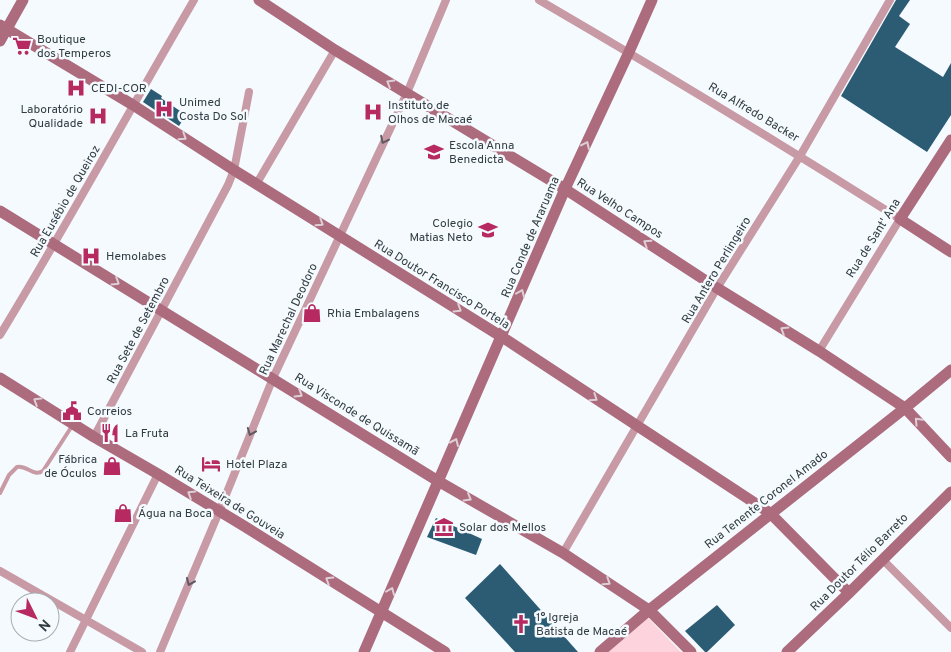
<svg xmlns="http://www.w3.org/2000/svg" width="951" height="652" font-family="Overpass,sans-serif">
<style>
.green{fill:#fdd4de}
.building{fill:#2c5c73}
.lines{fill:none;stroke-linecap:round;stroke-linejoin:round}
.lane{stroke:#c89aa5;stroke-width:4}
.street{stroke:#c89aa5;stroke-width:8}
.secondary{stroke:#ac6c7e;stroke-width:11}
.oneway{stroke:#decfd7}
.oneway2{stroke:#5e5860}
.labels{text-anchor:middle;stroke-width:5;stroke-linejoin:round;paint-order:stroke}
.poi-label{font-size:12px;fill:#313c42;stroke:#f4fafd;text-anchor:start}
.street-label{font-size:12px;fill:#313c42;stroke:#f4fafd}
</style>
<rect width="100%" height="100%" fill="#f4fafd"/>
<path class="green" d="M648 618 681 652H605Z"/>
<path class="building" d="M896 0H910L899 16 910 24 895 47 943 77 951 63V115L927 152 841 96Z
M151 89 162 96 161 98 186 115 179 126 143 102Z
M436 518 482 539 476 555 427 537Z
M500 564 578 652H515L465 598Z
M717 605 735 625 707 652H705L685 631Z"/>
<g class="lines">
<path class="lane" d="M0 493 9 475 17 467C27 465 33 477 43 471L72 426"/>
<path class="street" d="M539 0C661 71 781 144 900 219L819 351
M257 183 335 50
M0 335C67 225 129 111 194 0
M94 437 228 185 234 170 249 92
M563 553 717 288 800 156 890 0
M882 559 951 628
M0 571 142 652
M70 652 158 474
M160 652 219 512 273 378 407 93 446 0"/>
<path class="secondary" d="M259 0 335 50 565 189 717 288 819 351 905 408 951 457
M0 25 133 105 234 170 502 337 770 513 849 593
M0 41 23 0
M951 140 900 219 951 252
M0 211 438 481 563 553 649 610 691 652
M0 378 94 437 158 474 244 526 445 652
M364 652 565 189 629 52 652 0
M600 652 649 610 905 408 951 370
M787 652 849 593 951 492"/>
</g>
<defs><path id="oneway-chevron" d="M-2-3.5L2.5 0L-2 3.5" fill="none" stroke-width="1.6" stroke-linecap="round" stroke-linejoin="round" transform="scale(1.25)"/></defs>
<g class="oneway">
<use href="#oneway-chevron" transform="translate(390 83) rotate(-149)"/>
<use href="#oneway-chevron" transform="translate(183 137) rotate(33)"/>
<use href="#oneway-chevron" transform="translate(586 145) rotate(-65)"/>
<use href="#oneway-chevron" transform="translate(320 223) rotate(33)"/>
<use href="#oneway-chevron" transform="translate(647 243) rotate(-147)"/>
<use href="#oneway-chevron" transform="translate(116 282) rotate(32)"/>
<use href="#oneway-chevron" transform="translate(521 293) rotate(-67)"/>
<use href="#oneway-chevron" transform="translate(458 309) rotate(32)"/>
<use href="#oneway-chevron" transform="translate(784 330) rotate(-148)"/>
<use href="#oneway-chevron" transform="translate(299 394) rotate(32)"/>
<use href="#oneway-chevron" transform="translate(594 398) rotate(34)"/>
<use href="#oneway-chevron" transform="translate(37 401) rotate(-148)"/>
<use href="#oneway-chevron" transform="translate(918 421) rotate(-133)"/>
<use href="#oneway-chevron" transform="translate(455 442) rotate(-66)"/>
<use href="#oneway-chevron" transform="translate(191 494) rotate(-148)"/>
<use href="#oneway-chevron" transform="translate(468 498) rotate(30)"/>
<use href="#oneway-chevron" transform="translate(329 580) rotate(-148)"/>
<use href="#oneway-chevron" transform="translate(607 582) rotate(33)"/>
<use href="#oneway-chevron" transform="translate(391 591) rotate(-67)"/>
</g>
<g class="oneway2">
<use href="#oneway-chevron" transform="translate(384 140) rotate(116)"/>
<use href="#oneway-chevron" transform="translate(251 432) rotate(112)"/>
<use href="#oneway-chevron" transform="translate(190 582) rotate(113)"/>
</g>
<defs>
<g id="supermarket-bare" transform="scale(1.5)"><path d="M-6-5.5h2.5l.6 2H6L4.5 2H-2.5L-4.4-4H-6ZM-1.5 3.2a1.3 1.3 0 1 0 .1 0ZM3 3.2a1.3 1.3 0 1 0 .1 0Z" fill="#b72a61" stroke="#f4fafd" stroke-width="2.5" paint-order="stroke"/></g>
<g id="hospital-bare" transform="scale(1.5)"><path d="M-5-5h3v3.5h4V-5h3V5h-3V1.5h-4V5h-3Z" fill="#b72a61" stroke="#f4fafd" stroke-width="2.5" paint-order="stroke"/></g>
<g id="school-bare" transform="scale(1.5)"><path d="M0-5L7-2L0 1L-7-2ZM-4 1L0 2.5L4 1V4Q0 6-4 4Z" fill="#b72a61" stroke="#f4fafd" stroke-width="2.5" paint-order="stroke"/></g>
<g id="shop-bare" transform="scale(1.5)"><path d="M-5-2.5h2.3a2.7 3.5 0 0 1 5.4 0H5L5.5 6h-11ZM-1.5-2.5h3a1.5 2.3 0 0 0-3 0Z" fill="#b72a61" stroke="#f4fafd" stroke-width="2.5" paint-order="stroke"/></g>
<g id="civic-bare" transform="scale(1.5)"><path d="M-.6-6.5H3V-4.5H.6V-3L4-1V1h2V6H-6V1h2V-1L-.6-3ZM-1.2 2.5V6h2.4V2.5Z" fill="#b72a61" stroke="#f4fafd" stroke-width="2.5" paint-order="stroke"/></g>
<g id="restaurant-bare" transform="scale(1.5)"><path d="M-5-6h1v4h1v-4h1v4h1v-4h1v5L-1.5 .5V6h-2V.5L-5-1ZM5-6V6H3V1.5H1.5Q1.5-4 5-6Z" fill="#b72a61" stroke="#f4fafd" stroke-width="2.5" paint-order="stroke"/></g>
<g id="hotel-bare" transform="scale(1.5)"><path d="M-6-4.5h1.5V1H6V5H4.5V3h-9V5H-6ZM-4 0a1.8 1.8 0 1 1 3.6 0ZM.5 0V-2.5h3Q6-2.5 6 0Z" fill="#b72a61" stroke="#f4fafd" stroke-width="2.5" paint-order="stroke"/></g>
<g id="museum-bare" transform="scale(1.5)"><path d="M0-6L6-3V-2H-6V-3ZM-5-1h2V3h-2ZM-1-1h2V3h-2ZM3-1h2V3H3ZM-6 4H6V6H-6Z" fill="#b72a61" stroke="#f4fafd" stroke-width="2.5" paint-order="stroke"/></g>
<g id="church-bare" transform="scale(1.5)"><path d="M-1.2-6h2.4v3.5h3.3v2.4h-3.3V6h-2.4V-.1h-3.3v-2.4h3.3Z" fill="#b72a61" stroke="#f4fafd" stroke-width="2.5" paint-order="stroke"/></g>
</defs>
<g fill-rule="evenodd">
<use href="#supermarket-bare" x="22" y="46"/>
<use href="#hospital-bare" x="76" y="88"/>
<use href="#hospital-bare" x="164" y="109"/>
<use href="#hospital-bare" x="373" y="112"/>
<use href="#hospital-bare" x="98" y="116"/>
<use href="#school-bare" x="434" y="152"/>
<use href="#school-bare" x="488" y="230"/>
<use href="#hospital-bare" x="91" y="256"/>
<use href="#shop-bare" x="312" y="313"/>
<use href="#civic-bare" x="72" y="411"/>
<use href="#restaurant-bare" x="110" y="433"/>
<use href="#hotel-bare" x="211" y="464"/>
<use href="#shop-bare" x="112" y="466"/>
<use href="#shop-bare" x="123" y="513"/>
<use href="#museum-bare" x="444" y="527"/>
<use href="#church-bare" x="521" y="624"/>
</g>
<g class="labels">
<g class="poi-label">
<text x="37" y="43">Boutique<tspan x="37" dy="14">dos Temperos</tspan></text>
<text x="91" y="92">CEDI-COR</text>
<text x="179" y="106">Unimed<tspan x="179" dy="14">Costa Do Sol</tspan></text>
<text x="388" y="109">Instituto de<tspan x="388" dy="14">Olhos de Macaé</tspan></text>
<text x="83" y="113" text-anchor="end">Laboratório<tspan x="83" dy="14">Qualidade</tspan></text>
<text x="449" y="149">Escola Anna<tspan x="449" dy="14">Benedicta</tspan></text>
<text x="473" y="227" text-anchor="end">Colegio<tspan x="473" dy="14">Matias Neto</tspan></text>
<text x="106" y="260">Hemolabes</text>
<text x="327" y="317">Rhia Embalagens</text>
<text x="87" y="415">Correios</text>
<text x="125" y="437">La Fruta</text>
<text x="97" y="463" text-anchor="end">Fábrica<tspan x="97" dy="14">de Óculos</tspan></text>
<text x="226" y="468">Hotel Plaza</text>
<text x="138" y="517">Água na Boca</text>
<text x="459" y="531">Solar dos Mellos</text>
<text x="536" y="621">1° Igreja<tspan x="536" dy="14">Batista de Macaé</tspan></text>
</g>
<g class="street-label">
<text transform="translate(754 112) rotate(31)" y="4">Rua Alfredo Backer</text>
<text transform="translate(65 201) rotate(-60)" y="4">Rua Eusébio de Queiroz</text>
<text transform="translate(620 208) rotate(33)" y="4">Rua Velho Campos</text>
<text transform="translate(530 237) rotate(-67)" y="4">Rua Conde de Araruama</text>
<text transform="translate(873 238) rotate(-58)" y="4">Rua de Sant' Ana</text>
<text transform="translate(716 270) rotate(-59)" y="4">Rua Antero Perlingeiro</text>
<text transform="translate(442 284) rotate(32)" y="4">Rua Doutor Francisco Portela</text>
<text transform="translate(288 319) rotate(-65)" y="4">Rua Marechal Deodoro</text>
<text transform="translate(138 330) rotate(-62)" y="4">Rua Sete de Setembro</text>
<text transform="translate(357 414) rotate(32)" y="4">Rua Visconde de Quissamã</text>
<text transform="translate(766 499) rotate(-38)" y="4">Rua Tenente Coronel Amado</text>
<text transform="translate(230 502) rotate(32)" y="4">Rua Teixeira de Gouveia</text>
<text transform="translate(859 562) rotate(-45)" y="4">Rua Doutor Télio Barreto</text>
</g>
</g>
<g transform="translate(35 617) rotate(132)"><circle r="24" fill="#f4fafd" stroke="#a6aeb2"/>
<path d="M0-4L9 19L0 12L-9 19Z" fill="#b72a61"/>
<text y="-8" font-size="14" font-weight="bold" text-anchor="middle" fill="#313c42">N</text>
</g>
</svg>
